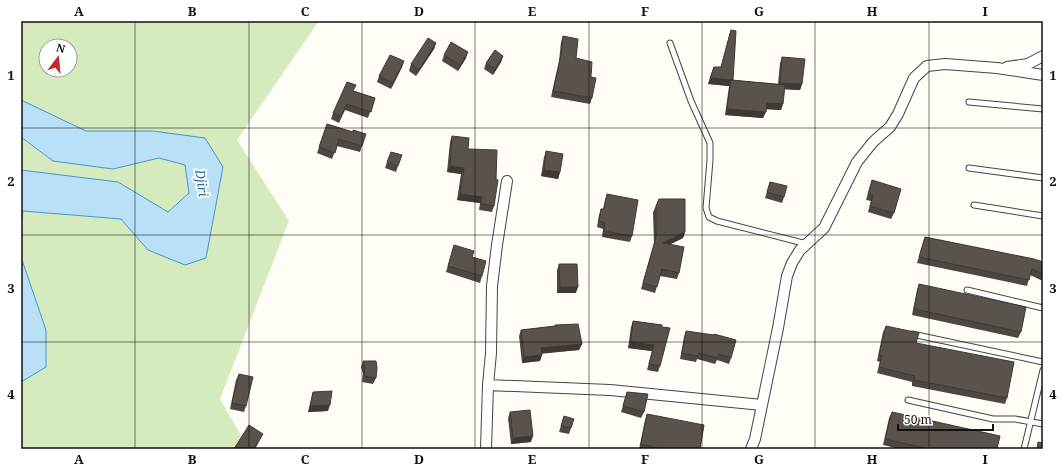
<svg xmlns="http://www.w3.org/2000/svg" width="1064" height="470" font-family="'Noto Serif',serif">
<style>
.green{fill:#d5ebbd;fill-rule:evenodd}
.water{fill:#b9e0f7;stroke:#3f96cf}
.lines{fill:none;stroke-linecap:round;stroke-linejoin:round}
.lane-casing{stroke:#444;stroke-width:7}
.street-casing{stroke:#444;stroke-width:12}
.lane{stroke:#fff;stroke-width:5}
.street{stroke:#fff;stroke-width:10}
.wall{fill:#4d4742}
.shaded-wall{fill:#3f3936}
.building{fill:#5a524d;stroke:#3f3936}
.grid{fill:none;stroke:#111;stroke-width:1;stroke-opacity:0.55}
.labels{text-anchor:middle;stroke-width:4;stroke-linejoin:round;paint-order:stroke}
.water-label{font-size:13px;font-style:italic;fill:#1768a6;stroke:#fff}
.neatline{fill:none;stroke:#111;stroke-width:1.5}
.grid-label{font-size:13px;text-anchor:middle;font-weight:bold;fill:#111}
</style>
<rect width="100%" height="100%" fill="#fffdf5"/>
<path class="green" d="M21 21H319L237 140 289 221 220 399 249 449H21V382L46 366V330L21 257V225L23 211 121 219 148 250 223 167 153 131H86L21 100ZM46 46H70V70H46Z
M21 137 53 161 112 169 159 158 185 165 189 193 168 212 118 182 21 170Z"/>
<path class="water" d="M21 100 86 131H153L205 138 223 167 206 258 185 265 148 250 121 219 23 211 21 225V170L118 182 168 212 189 193 185 165 159 158 113 169 53 161 21 137Z
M21 257 46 330V367L21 382Z"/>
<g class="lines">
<g class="lane-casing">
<path id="lane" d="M670 43 691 101 710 143V160L706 208 709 217 717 221 807 244
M969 102 1043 109
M969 168 1043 178
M974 205 1043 216
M967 290 1043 308
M912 334 1043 362
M908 400 993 419H1015L1043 424
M1024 449 1043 370"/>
</g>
<g class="street-casing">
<path id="street" d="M1007 67 1028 64 1043 56
M488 385 610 390 762 405
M486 449 488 385 491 353 492 286 497 245 507 181
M751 449 755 439 778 328 787 276 792 263 800 250 824 228 857 162 873 142 890 127 898 114 914 78 927 66 945 64 997 68 1043 75"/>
</g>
<use href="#lane" class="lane"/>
<use href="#street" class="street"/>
</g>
<path class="wall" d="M731 30 733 80 778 84 780 63 782 57 802 84 800 90 784 89 781 110 766 109 763 118 725 115 729 86 708 84 714 67H721L729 36Z
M563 36 576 58 591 77 592 98 590 104 551 97 559 61 561 42Z
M436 43 434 49 416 76 409 71 411 64Z
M444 55 466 58 458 71 442 61Z
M503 56 501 62 493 75 484 69 486 63Z
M404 61 402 67 391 89 377 82 379 76Z
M354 91 375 98 368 118 345 110 339 123 331 119 333 113Z
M327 124 362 146 360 152 337 146 332 159 317 153Z
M452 136 468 149 494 206 492 212 479 210 480 203 457 200 461 174 447 172 450 142Z
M546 151 560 172 558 179 541 176 544 157Z
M387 162 398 166 396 172 385 168Z
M872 180 894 213 891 219 868 212 871 201 866 200Z
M770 182 784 197 782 203 765 198Z
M607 194 632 236 630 242 602 237 603 229 597 227 599 215 601 209H603L605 200Z
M656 206 685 232 683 238 670 244 679 273 677 279 660 276 655 293 641 289 654 244 653 212Z
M925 237 1043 262V281L1030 275 1027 286 917 263Z
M454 245 472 257 482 276 480 283 446 272Z
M559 264 576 293H557V270Z
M919 284 1021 332 1018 338 912 315 917 290Z
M633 321 662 325 660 366 658 372 647 370 652 351 628 348 631 327Z
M555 325 582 344 579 350 542 353 540 361 522 363 519 336 521 330 555 326Z
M886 326 916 343 1007 398 1005 404 912 386V382L877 373 880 362 877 361 883 332Z
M686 331 731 358 729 364 717 360 715 364 697 359 696 362 680 359 684 337Z
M363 361 376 378 373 384 362 382 363 374 361 367Z
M239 374 246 406 244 412 230 409 236 380Z
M313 392 328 411 308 412Z
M627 392 644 412 641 418 621 412Z
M510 412 531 442 511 444 508 418Z
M892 412 997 449H900L883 445 889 418Z
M647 414 700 449H639L645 420Z
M564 416 571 428 569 434 559 432Z"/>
<path class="shaded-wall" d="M436 43 434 49 416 76 419 70Z
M468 52 466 58 458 71 460 65Z
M503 56 501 62 493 75 495 69Z
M404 61 402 67 391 89 393 83Z
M710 78 731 80 729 86 708 84Z
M780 83 802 84 800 90 778 89Z
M767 103 783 104 781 110 764 109Z
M727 109 766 112 763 118 725 115Z
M450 166 464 168 461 174 447 172Z
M544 170 560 172 558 179 541 176Z
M460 194 482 197 480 203 457 200Z
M685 232 683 238 661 249 663 243Z
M560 287H578L576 293H557Z
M631 342 654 345 652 351 628 348Z
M582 344 579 350 539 354 541 348Z
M542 355 540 361 522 363 524 357Z
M330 405 328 411 308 412 310 406Z
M263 434 260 440 255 449H253Z
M533 436 531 442 511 444 513 438Z"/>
<path class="building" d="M731 30 736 31 733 80 710 78 714 67H721Z
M563 36 578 39 576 58 592 62 591 77 596 78 592 98 553 91 561 55Z
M428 38 436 43 419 70 411 64Z
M451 42 468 52 460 65 444 55Z
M495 50 503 56 495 69 486 63Z
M390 55 404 61 393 83 379 76Z
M782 57 805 59 802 84 780 83Z
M731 80 785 85 783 104 767 103 766 112 727 109Z
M347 82 356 85 353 91 375 98 371 112 347 104 341 116 333 113Z
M327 124 353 132V130L366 134 362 146 339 139 335 153 319 147Z
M452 136 469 138 468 149 497 150 496 179 498 180 494 206 481 204 482 197 460 194 464 168 450 166Z
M546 151 563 154 560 172 544 170Z
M391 152 402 155 398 166 387 162Z
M872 180 901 189 894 213 870 206 873 195 868 194Z
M770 182 787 186 784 197 767 192Z
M607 194 638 200 632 236 604 231 605 223 599 221 601 209H604Z
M659 199H685V232L663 243 684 247 679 273 662 269 657 287 643 283 656 237V206Z
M925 237 1034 259 1043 262V274L1032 269 1029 280 919 257Z
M454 245 474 251 472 257 486 261 482 276 448 266Z
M559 264H577L578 287H560Z
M919 284 1026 307 1021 332 914 309Z
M633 321 662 325V327L670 328 660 366 649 364 654 345 631 342Z
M578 324 582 344 541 348 542 355 524 357 521 330 555 326V325Z
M886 326 919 333 916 343 1014 362 1007 398 914 380 915 376 879 367 882 356 879 355Z
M686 331 714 335V334L736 340 731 358 719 354 717 358 699 353 698 356 682 353Z
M363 361H376L377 368 376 378 364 376 365 367Z
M239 374 253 377 246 406 232 403Z
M332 391 330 405 310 406 313 392Z
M627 392 648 394 644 412 623 406Z
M530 410 533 436 513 438 510 412Z
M892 412 1000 436 997 449H929L885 439Z
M647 414 704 425 700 449H661L641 444Z
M564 416 574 419 571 428 561 426Z
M249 425 263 434 253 449H234Z
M1038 442 1043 443V449H1037Z"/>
<path class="grid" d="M135 21V449M249 21V449M362 21V449M475 21V449M589 21V449M702 21V449M815 21V449M929 21V449M21 128H1043M21 235H1043M21 342H1043"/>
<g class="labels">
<g class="water-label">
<text transform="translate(202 183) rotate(82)" y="5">Djiri</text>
</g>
</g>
<rect width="1064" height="470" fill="none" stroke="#ffffff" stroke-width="44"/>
<g transform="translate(58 58) rotate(16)"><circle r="19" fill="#ffffff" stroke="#a0a0a0"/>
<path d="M0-3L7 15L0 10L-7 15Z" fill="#c4262e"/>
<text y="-6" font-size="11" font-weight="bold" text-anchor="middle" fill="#111111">N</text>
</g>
<path d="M898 424v6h95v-6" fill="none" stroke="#111111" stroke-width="2"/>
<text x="904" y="424" font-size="12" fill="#111111" stroke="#ffffff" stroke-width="3" paint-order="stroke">50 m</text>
<rect x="22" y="22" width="1020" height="426" class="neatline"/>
<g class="grid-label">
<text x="79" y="16">A</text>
<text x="192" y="16">B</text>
<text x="305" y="16">C</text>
<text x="419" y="16">D</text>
<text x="532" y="16">E</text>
<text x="645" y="16">F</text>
<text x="759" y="16">G</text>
<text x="872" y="16">H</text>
<text x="985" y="16">I</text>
<text x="11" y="80">1</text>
<text x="1053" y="80">1</text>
<text x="11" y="186">2</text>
<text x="1053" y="186">2</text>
<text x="11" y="293">3</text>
<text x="1053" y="293">3</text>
<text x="11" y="399">4</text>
<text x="1053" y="399">4</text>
<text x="79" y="464">A</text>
<text x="192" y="464">B</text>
<text x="305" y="464">C</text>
<text x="419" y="464">D</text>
<text x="532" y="464">E</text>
<text x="645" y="464">F</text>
<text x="759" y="464">G</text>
<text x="872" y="464">H</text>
<text x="985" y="464">I</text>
</g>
</svg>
